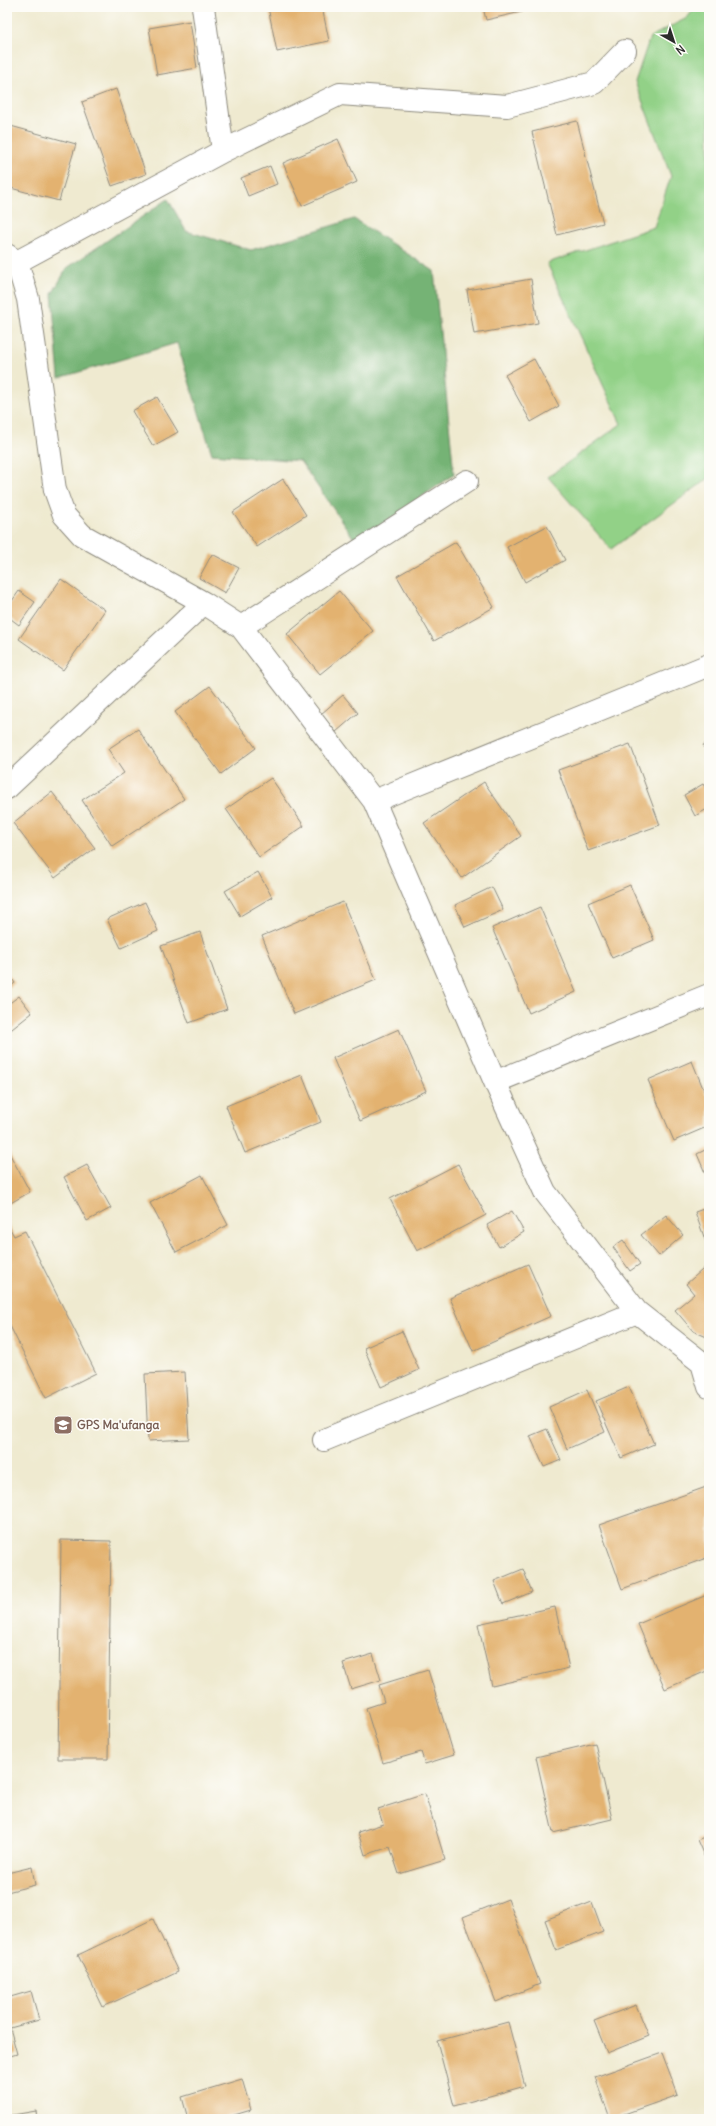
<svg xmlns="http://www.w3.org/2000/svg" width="716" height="2126" font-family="Delius,sans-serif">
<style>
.green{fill:#92d187;stroke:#5e7e59}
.forest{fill:#75b374;stroke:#506f50}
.building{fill:#e3b270}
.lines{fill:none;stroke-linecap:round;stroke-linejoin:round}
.minor-casing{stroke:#8d8a7e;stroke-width:24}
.minor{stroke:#fff;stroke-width:22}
.labels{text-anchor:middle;stroke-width:3.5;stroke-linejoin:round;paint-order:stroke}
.education-label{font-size:12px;font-weight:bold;fill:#785e54;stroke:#fdfcf7;text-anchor:start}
</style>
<rect width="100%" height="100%" fill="#fdfcf7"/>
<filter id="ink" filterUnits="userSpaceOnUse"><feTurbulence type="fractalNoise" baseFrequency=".025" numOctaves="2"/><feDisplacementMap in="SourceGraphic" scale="8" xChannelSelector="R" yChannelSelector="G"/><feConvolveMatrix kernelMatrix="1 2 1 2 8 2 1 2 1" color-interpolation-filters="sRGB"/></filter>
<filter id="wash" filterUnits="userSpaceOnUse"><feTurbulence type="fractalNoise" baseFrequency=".012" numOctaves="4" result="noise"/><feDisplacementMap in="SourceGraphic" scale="16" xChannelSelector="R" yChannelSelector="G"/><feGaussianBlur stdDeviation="0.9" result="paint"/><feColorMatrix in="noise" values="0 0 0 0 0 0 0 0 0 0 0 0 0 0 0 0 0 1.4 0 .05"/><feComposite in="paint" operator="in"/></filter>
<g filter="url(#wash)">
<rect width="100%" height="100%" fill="#efead0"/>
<path class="green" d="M696 7H709V478L611 549 548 477 621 424 547 263 654 227 671 176 635 82 650 37 687 18Z"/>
<path class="forest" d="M168 199 186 231 251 250 354 219 434 271 454 474 357 543 300 461 212 454 177 343 59 378 52 294 67 268Z"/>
<g id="blocks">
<path class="building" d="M268 7H322L329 41 277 52Z
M483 7H539V8L486 20Z
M190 21 197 68 157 75 149 28Z
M116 89 146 174 112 186 82 102Z
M577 121 603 223 557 235 532 132Z
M7 125 76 144 59 201 7 187Z
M338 139 357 182 302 206 283 163Z
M270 166 277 184 248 196 241 178Z
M531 279 538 323 474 334 467 290Z
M534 359 559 406 531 422 505 375Z
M157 397 178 432 153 446 132 411Z
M283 479 306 515 257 547 233 512Z
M547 526 565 560 525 582 507 547Z
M456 542 494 607 434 641 397 576Z
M212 554 239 568 225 593 199 578Z
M61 579 105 610 63 670 19 639Z
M19 591 35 602 19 625 7 616V608Z
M339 591 373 631 320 674 287 634Z
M210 686 256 748 221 774 175 712Z
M343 695 358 713 336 732 321 714Z
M138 729 184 799 112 846 82 800 124 773 108 749Z
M709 742V757L703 745Z
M630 744 660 825 588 851 558 770Z
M271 778 304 826 259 857 226 809Z
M484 782 521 836 462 878 424 823Z
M703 784 709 793V808L695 816 684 795Z
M52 792 95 848 55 878 13 823Z
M258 872 272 897 240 916 225 891Z
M630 885 654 940 612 958 588 903Z
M492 887 503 910 465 927 455 905Z
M145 902 158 931 121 948 107 919Z
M343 902 376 980 294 1014 262 936Z
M540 907 576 992 529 1013 492 928Z
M200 932 227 1009 189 1023 161 946Z
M7 972 15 983 7 989Z
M19 996 32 1013 7 1033V1005Z
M399 1029 426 1091 360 1121 333 1058Z
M692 1061 709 1103V1126L674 1141 648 1080Z
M302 1075 321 1122 245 1153 226 1106Z
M709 1148V1182L697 1154Z
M7 1149 30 1192 7 1205Z
M458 1164 486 1215 417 1251 390 1199Z
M87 1165 111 1208 87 1221 64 1177Z
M202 1175 228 1225 176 1252 150 1203Z
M709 1207V1244L707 1245 695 1212Z
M512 1211 524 1232 499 1247 487 1225Z
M666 1215 683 1235 659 1256 641 1235Z
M7 1223 14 1236 25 1231 96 1373 46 1398 7 1320Z
M623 1240 640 1264 630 1271 613 1247Z
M528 1264 551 1316 473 1351 450 1298Z
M709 1264V1338L693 1331 675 1310 694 1294 686 1284Z
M402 1331 419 1370 381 1387 364 1348Z
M185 1372 189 1439 148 1441 145 1374Z
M629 1387 654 1444 621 1458 596 1401Z
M587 1390 605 1432 567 1449 549 1407Z
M547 1429 561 1460 544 1467 530 1436Z
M709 1486V1557L622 1589 599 1525Z
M61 1540 111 1541 108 1759H58Z
M523 1569 532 1592 503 1604 494 1581Z
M709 1594V1670L665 1689 638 1624Z
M555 1607 569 1668 492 1686 478 1624Z
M373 1654 381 1680 351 1689 343 1663Z
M428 1670 454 1755 425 1764 421 1752 383 1763 366 1708 384 1702 379 1685Z
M595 1743 612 1819 553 1833 536 1757Z
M425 1794 445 1860 399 1874 390 1847 365 1855 358 1832 383 1824 378 1809Z
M709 1835V1867L697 1840Z
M32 1867 35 1885 7 1892V1873Z
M508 1899 540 1984 496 2002 463 1917Z
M592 1902 603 1932 556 1950 545 1920Z
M153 1919 178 1972 103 2007 78 1955Z
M31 1991 39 2020 10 2028 17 2054 7 2057V1998Z
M636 2005 649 2036 607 2053 594 2021Z
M508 2022 525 2086 454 2106 437 2041Z
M662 2053 678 2095 610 2119 595 2077Z
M242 2079 251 2110 221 2119H188L182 2097Z
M36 2111 37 2119H7V2116Z"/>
</g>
</g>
<g filter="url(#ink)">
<use href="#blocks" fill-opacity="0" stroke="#8d8a7e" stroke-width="1"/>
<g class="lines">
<g class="minor-casing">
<path id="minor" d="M203 7 223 151
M7 255 17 262 28 299 55 490 64 515 82 535 204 603 241 627 374 801 495 1082 545 1192 637 1312 702 1363 709 1387
M17 262 223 151 340 94 507 106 594 83 625 51
M241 627 467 481
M7 788 204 603
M374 801 709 665
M495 1082 709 995
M324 1440 637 1312"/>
</g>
<use href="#minor" class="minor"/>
</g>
</g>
<defs>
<g id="school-square" transform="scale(1)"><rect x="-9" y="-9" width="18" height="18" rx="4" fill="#8d6e63" stroke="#fdfcf7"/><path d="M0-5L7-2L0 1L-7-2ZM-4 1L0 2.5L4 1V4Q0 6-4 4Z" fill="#fff"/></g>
</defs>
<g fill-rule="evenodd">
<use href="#school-square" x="63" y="1425"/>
</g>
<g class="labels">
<g class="education-label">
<text x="77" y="1429">GPS Ma'ufanga</text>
</g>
</g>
<rect width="716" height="2126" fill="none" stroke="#fdfcf7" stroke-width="24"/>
<g transform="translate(674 42) rotate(141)" stroke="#fdfcf7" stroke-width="3" paint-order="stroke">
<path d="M0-3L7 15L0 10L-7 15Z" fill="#2b2b2b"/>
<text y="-6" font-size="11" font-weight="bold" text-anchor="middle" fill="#2b2b2b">N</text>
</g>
</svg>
